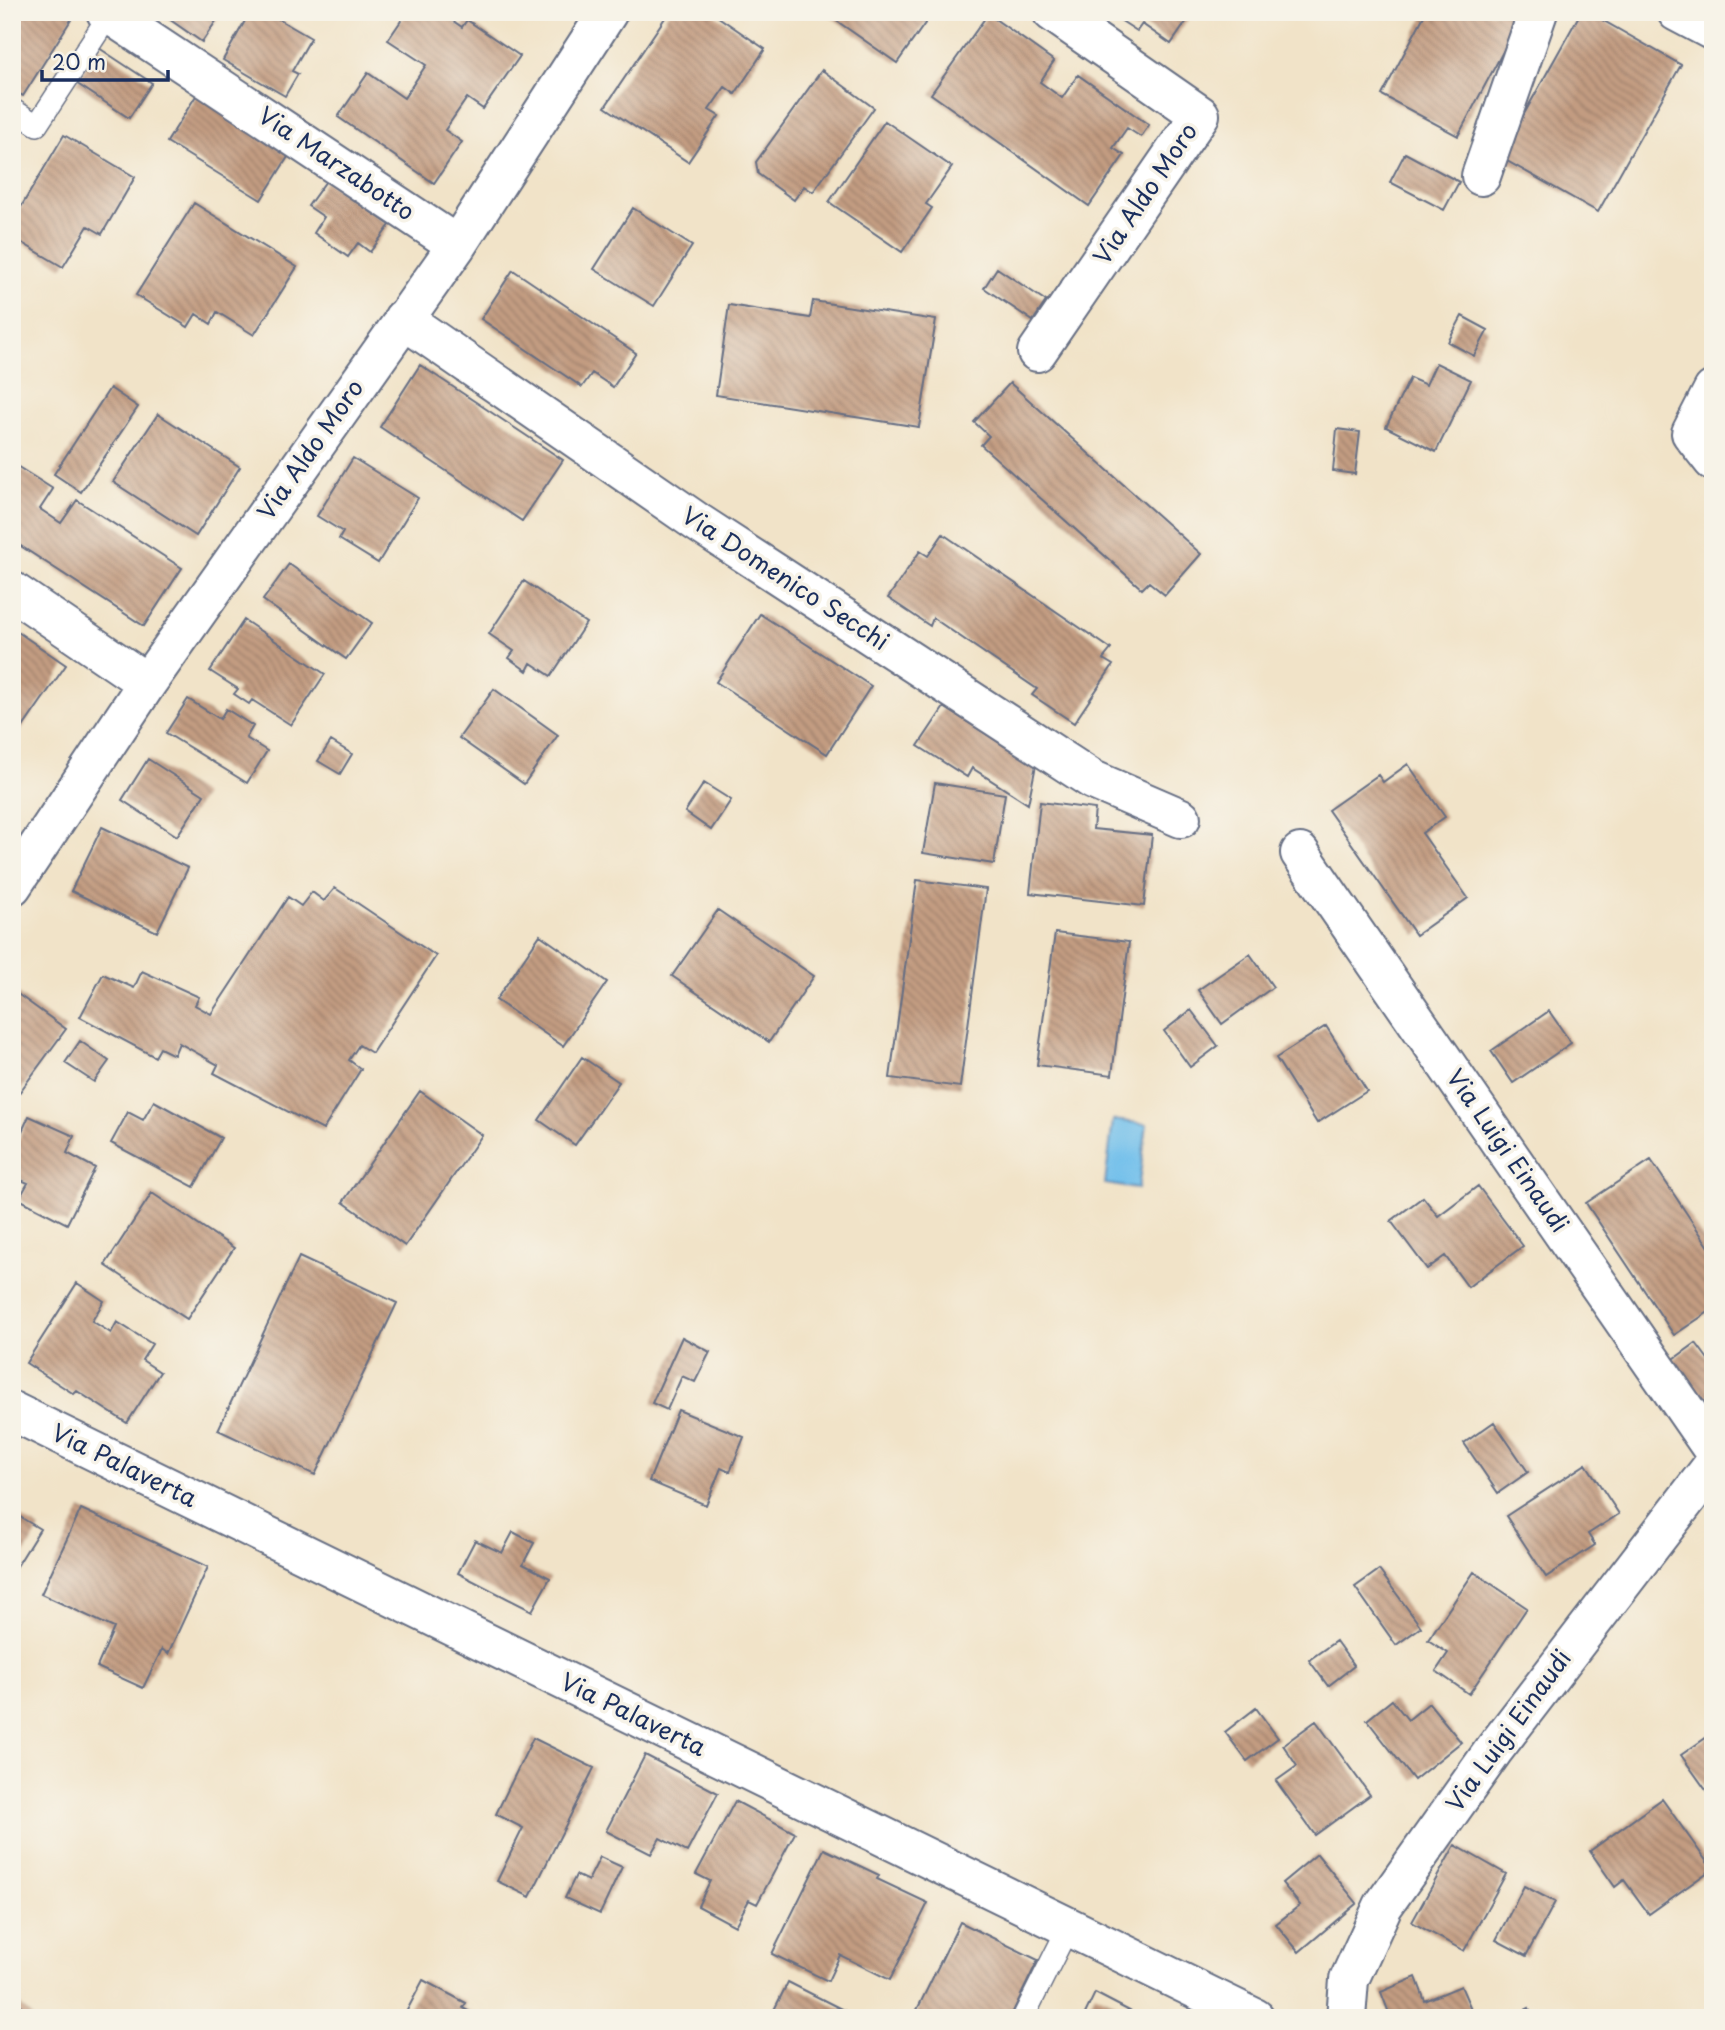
<svg xmlns="http://www.w3.org/2000/svg" width="1725" height="2030" font-family="'Playpen Sans',sans-serif">
<style>
.water{fill:#71bfeb;stroke:#4677a4;stroke-width:2}
.building{fill:url(#building-back-hatch)}
.lines{fill:none;stroke-linecap:round;stroke-linejoin:round}
.lane-casing{stroke:#666e83;stroke-width:24}
.street-casing{stroke:#666e83;stroke-width:42}
.lane{stroke:#fff;stroke-width:21}
.street{stroke:#fff;stroke-width:38}
.labels{text-anchor:middle;stroke-width:7;stroke-linejoin:round;paint-order:stroke}
.street-label{font-size:24px;fill:#1b2f5e;stroke:#f7f3e8}
</style>
<defs>
<pattern id="building-back-hatch" width="6" height="6" patternUnits="userSpaceOnUse" patternTransform="scale(1.75)"><rect width="6" height="6" fill="#c39c81"/><path d="M-1 5l2 2M0 0l6 6M5-1l2 2" fill="none" stroke="#9e806d"/></pattern>
</defs>
<rect width="100%" height="100%" fill="#f7f3e8"/>
<filter id="ink" filterUnits="userSpaceOnUse"><feTurbulence type="fractalNoise" baseFrequency=".0143" numOctaves="2"/><feDisplacementMap in="SourceGraphic" scale="14" xChannelSelector="R" yChannelSelector="G"/><feConvolveMatrix kernelMatrix="1 2 1 2 8 2 1 2 1" color-interpolation-filters="sRGB"/></filter>
<filter id="wash" filterUnits="userSpaceOnUse"><feTurbulence type="fractalNoise" baseFrequency=".00686" numOctaves="4" result="noise"/><feDisplacementMap in="SourceGraphic" scale="28" xChannelSelector="R" yChannelSelector="G"/><feGaussianBlur stdDeviation="1.57" result="paint"/><feColorMatrix in="noise" values="0 0 0 0 0 0 0 0 0 0 0 0 0 0 0 0 0 1.4 0 .05"/><feComposite in="paint" operator="in"/></filter>
<g filter="url(#wash)">
<rect width="100%" height="100%" fill="#f1e3c8"/>
<path class="water" d="M1113 1120 1147 1124 1138 1189 1105 1184Z"/>
<g id="blocks">
<path class="building" d="M22 12H70L74 15 23 96 12 90V18L16 21Z
M159 12H222L202 42Z
M250 12H266L311 38 292 71 298 74 285 96 223 60Z
M407 12H440L462 27 467 20 520 56 483 109 467 98 445 130 462 142 434 183 338 117 368 73 404 98 426 65 388 40Z
M669 12H711L765 49 735 94 725 87 709 110 719 116 688 162 605 107Z
M824 12H933L897 63Z
M1125 12H1193L1171 44 1142 24 1137 31 1120 20Z
M1426 12H1524L1458 136 1382 95Z
M1581 12H1588L1681 65 1598 212 1500 157Z
M988 14 1054 61 1040 82 1062 98 1078 75 1149 125 1141 137 1127 128 1113 148 1124 155 1089 206 931 94Z
M99 48 152 83 129 118 76 83Z
M822 70 874 108 813 192 804 186 794 200 758 174 756 162Z
M197 94 291 152 261 200 167 142Z
M885 121 952 167 926 204 932 208 902 252 829 202Z
M64 135 135 177 102 234 88 226 63 267 12 237V222Z
M1405 153 1459 182 1444 210 1390 182Z
M326 181 390 225 370 252 358 243 348 257 314 233 324 217 308 206Z
M194 203 297 267 254 335 217 312 211 324 196 314 188 327 136 295Z
M633 208 692 246 654 306 594 269Z
M997 268 1046 301 1033 321 984 288Z
M513 270 636 353 613 387 592 373 582 387 481 319Z
M813 301 936 320 919 427 716 395 729 305 810 318Z
M1462 316 1488 330 1474 356 1448 342Z
M1436 363 1471 380 1436 452 1386 427 1410 378 1426 385Z
M420 365 563 460 522 521 380 427Z
M1010 383 1201 554 1165 595 1149 582 1142 589 981 445 989 436 974 422Z
M110 388 138 407 81 492 54 474Z
M158 414 240 467 196 536 113 482Z
M1337 429 1360 432 1355 474 1333 471Z
M353 458 418 498 378 563 339 539 343 532 317 516Z
M12 463 53 489 40 509 61 523 77 500 182 568 144 626 19 545 14 554 12 553Z
M943 534 1111 649 1103 659 1113 665 1074 723 1032 695 1037 689 933 618 930 626 888 598 920 551 928 556Z
M289 564 372 623 346 659 263 600Z
M524 581 586 623 551 676 531 663 527 671 509 658 514 651 489 634Z
M760 614 871 686 827 754 716 682Z
M244 620 325 674 291 725 252 700 249 704 234 694 238 689 210 671Z
M12 628 66 665 12 743Z
M494 689 558 735 524 784 459 738Z
M188 699 220 719 226 709 253 726 246 738 267 751 247 783 166 733Z
M944 707 1036 765 1028 804 972 768 967 777 918 746Z
M331 741 352 754 340 774 318 761Z
M148 759 204 795 177 836 122 800Z
M1408 764 1445 817 1422 833 1468 898 1416 935 1328 810 1378 775 1383 782Z
M704 783 731 800 711 830 685 812Z
M935 783 1005 794 994 864 923 853Z
M1040 802 1095 809 1093 829 1152 835 1144 906 1030 893Z
M102 827 188 868 157 932 71 891Z
M917 880 986 889 960 1087 890 1078Z
M335 888 436 956 372 1053 359 1045 349 1060 361 1069 323 1130 214 1073 218 1065 179 1043 174 1055 160 1048 155 1057 80 1017 103 974 134 988 142 971 199 997 195 1005 211 1014 288 897 301 906 312 892 324 901Z
M718 910 814 976 769 1042 672 976Z
M1055 933 1129 942 1112 1075 1037 1065Z
M540 935 607 982 563 1046 496 1000Z
M1250 954 1273 987 1222 1024 1198 990Z
M12 990 66 1029 19 1093 12 1089Z
M1191 1010 1218 1046 1190 1067 1164 1031Z
M1549 1011 1571 1043 1513 1083 1491 1051Z
M1326 1026 1367 1091 1317 1123 1276 1058Z
M80 1041 109 1061 94 1082 65 1063Z
M582 1057 619 1082 575 1145 539 1120Z
M420 1091 482 1135 405 1246 343 1202Z
M154 1101 221 1138 194 1187 111 1143 128 1112 143 1120Z
M29 1116 74 1136 67 1153 95 1168 67 1224 19 1199 28 1183 12 1176V1153Z
M1651 1160 1713 1253V1309L1674 1335 1586 1203Z
M1478 1186 1523 1246 1468 1287 1445 1256 1427 1269 1391 1221 1423 1197 1438 1216Z
M152 1193 234 1248 187 1319 105 1265Z
M299 1257 397 1303 315 1475 218 1430Z
M77 1283 104 1301 92 1321 111 1333 117 1322 152 1344 142 1360 160 1372 127 1423 77 1391 74 1394 26 1363Z
M682 1337 710 1352 695 1382 682 1376 667 1410 652 1403Z
M1696 1343 1713 1366V1416L1671 1361Z
M678 1410 744 1437 730 1472 721 1468 706 1505 649 1481Z
M1494 1422 1528 1472 1498 1493 1464 1443Z
M1586 1464 1619 1514 1588 1534 1595 1545 1546 1577 1506 1516Z
M81 1509 208 1567 168 1654 162 1649 143 1688 97 1667 114 1628 41 1594Z
M12 1512 40 1529 12 1574Z
M513 1532 534 1543 523 1564 550 1578 532 1611 458 1573 475 1540 502 1553Z
M1379 1570 1421 1627 1396 1645 1355 1587Z
M1474 1572 1527 1608 1469 1694 1436 1671 1448 1653 1428 1640Z
M1336 1641 1354 1666 1328 1686 1309 1660Z
M1392 1700 1408 1720 1429 1703 1461 1742 1414 1780 1367 1720Z
M1256 1708 1278 1738 1247 1761 1225 1732Z
M1316 1721 1370 1795 1315 1835 1276 1781 1297 1766 1283 1745Z
M1713 1733V1800L1681 1755Z
M533 1738 594 1768 530 1897 497 1881 523 1828 496 1814Z
M645 1755 718 1793 687 1852 660 1838 651 1854 606 1831Z
M1662 1799 1712 1869 1649 1914 1624 1880 1615 1887 1590 1851Z
M735 1801 795 1833 757 1904 749 1900 735 1926 698 1906 710 1881 696 1874Z
M1455 1845 1506 1874 1464 1951 1412 1922Z
M824 1849 879 1875 877 1879 928 1903 890 1980 840 1955 828 1981 772 1954Z
M1317 1854 1357 1903 1299 1952 1276 1924 1300 1905 1282 1883Z
M600 1857 622 1867 600 1914 565 1898 576 1875 588 1881Z
M1524 1886 1555 1902 1526 1956 1496 1940Z
M960 1922 1038 1960 1010 2018H913Z
M1416 1977 1425 2001 1461 1986 1475 2018H1391L1381 1992Z
M423 1980 466 2003 463 2008 481 2018H403Z
M788 1982 859 2018H770Z
M1095 1993 1143 2018H1083Z
M12 1998 34 2018H12Z
M1529 2008 1532 2015 1536 2013 1538 2018H1510Z"/>
</g>
</g>
<g filter="url(#ink)">
<use href="#blocks" fill-opacity="0" stroke="#666e83" stroke-width="2"/>
<g class="lines">
<g class="lane-casing">
<path id="lane" d="M12 109 37 125 111 12
M1023 2018 1068 1928"/>
</g>
<g class="street-casing">
<path id="street" d="M106 12 457 245
M1677 12 1713 31
M1481 176 1538 12
M403 319 697 522 1093 780 1181 818
M1037 352 1200 115 1052 12
M1713 390 1691 433 1713 461
M12 591 147 683
M1300 853 1713 1450
M12 886 147 683 457 245 608 12
M12 1411 1255 2018
M1346 2018 1349 1980 1383 1906 1493 1751 1713 1465"/>
</g>
<use href="#lane" class="lane"/>
<use href="#street" class="street"/>
</g>
</g>
<g class="labels">
<g class="street-label">
<text transform="translate(336 164) rotate(34)" y="8">Via Marzabotto</text>
<text transform="translate(1146 194) rotate(-56)" y="8">Via Aldo Moro</text>
<text transform="translate(311 450) rotate(-55)" y="8">Via Aldo Moro</text>
<text transform="translate(785 579) rotate(33)" y="8">Via Domenico Secchi</text>
<text transform="translate(1507 1151) rotate(55)" y="8">Via Luigi Einaudi</text>
<text transform="translate(124 1466) rotate(26)" y="8">Via Palaverta</text>
<text transform="translate(633 1715) rotate(26)" y="8">Via Palaverta</text>
<text transform="translate(1509 1731) rotate(-54)" y="8">Via Luigi Einaudi</text>
</g>
</g>
<rect width="1725" height="2030" fill="none" stroke="#f7f3e8" stroke-width="42"/>
<path d="M42 70v10h126v-10" fill="none" stroke="#1b2f5e" stroke-width="3.5"/>
<text x="52" y="70" font-size="21" fill="#1b2f5e" stroke="#f7f3e8" stroke-width="5" paint-order="stroke">20 m</text>
</svg>
